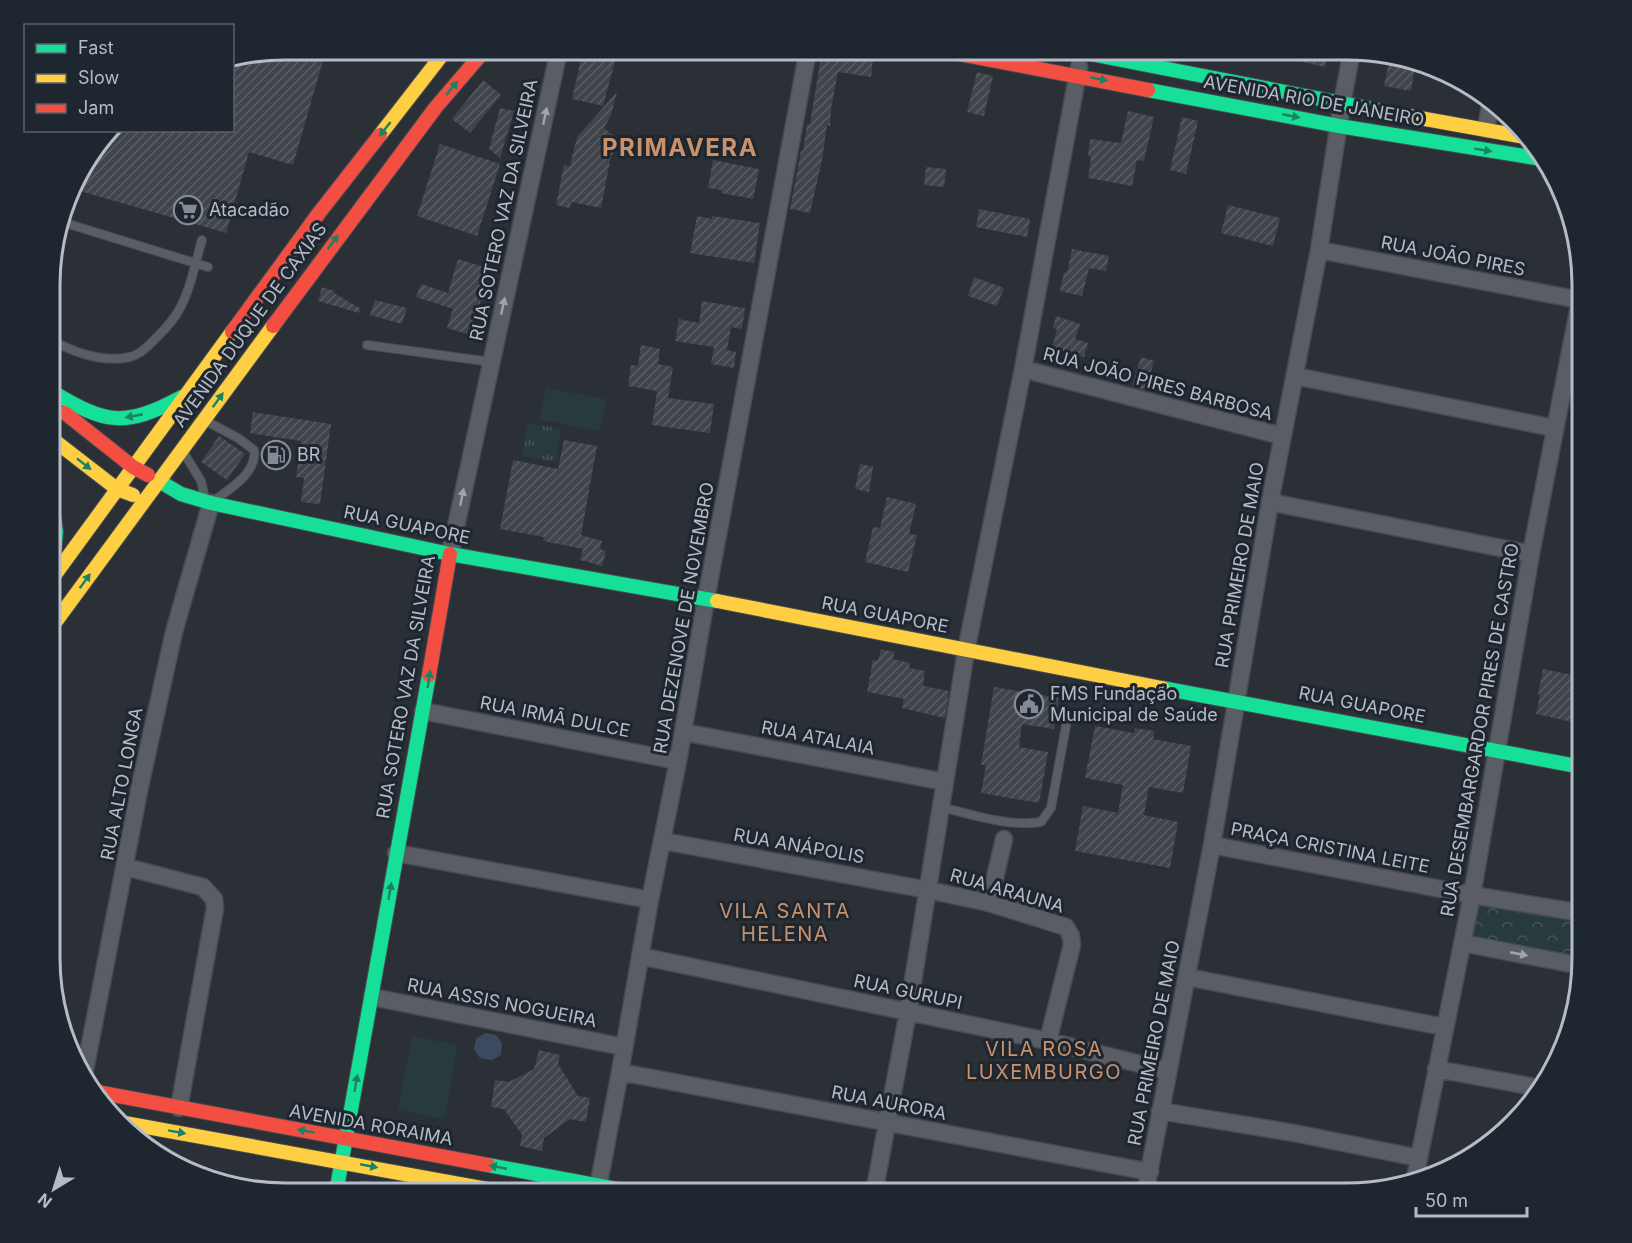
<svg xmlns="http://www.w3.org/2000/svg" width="1632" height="1243" font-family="Inter,sans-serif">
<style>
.grass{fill:url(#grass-tufts)}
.park{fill:url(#park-crowns)}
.pitch{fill:#283b3c}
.water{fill:#3b4b5f}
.building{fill:url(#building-hatch)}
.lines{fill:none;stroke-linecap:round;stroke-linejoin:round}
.lane-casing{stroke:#484c51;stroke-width:10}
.street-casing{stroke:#484c51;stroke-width:19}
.fast-casing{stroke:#484c51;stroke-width:16}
.slow-casing{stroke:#484c51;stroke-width:16}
.jam-casing{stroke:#484c51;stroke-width:16}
.lane{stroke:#5a5e64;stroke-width:8}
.street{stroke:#5a5e64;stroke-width:16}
.fast{stroke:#16e098;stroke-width:14}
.slow{stroke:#ffcf43;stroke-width:14}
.jam{stroke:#f24e42;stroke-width:14}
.oneway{fill:#1a8364}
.oneway2{fill:#9ea4ae}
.labels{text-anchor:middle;stroke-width:6;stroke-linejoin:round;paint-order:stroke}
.street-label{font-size:18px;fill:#b5bcc7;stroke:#1e2630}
.poi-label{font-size:18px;fill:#b5bcc7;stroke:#1e2630;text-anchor:start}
.neighbourhood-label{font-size:20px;letter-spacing:1.5px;fill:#cb916b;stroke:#1e2630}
.district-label{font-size:24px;font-weight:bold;letter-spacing:1.5px;fill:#cb916b;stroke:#1e2630}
.rim{fill:none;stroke:#b5bcc7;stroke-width:3}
</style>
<defs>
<pattern id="grass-tufts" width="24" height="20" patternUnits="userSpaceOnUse" patternTransform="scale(1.5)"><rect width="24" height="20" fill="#283b3c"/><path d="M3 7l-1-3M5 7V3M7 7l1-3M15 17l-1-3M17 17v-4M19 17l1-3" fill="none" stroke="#455557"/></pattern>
<pattern id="park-crowns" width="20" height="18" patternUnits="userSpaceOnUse" patternTransform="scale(1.5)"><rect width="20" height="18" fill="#283b3c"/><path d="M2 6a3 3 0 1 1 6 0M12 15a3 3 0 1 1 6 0" fill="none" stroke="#455557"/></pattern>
<pattern id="building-hatch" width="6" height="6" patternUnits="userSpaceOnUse" patternTransform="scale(1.5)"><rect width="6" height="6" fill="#41454b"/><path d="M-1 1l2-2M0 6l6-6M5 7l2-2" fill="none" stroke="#5a5e63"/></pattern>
</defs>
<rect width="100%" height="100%" fill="#2b3036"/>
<path class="grass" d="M528 423 561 429 556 462 522 456Z"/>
<path class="park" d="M1472 895 1582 913V966L1462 943Z"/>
<path class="pitch" d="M546 388 606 399 600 431 540 420Z
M412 1036 458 1045 444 1119 398 1110Z"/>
<path class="water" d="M485 1033 496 1035 502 1043 501 1055 492 1060 480 1058 474 1049 476 1039Z"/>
<path class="building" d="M285 50H326L293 165 249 152 226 233 73 189 81 167 111 130H232V58Z
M583 50H618L603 106 572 99Z
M822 50H841V53L873 59 871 77 838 72 831 109 830 126 827 125 822 160 810 213 790 209 801 151H803L807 124H810Z
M1300 50H1329L1325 67 1298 61Z
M1390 56 1416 62 1411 91 1384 86Z
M977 72 993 76 984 116 967 112Z
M483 80 501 95 470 133 452 119Z
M617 92 611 115 604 128 621 142 611 156 601 208 571 202 570 208 556 205 564 165 570 166 577 137Z
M500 108 514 111 500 158 489 149Z
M1128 111 1154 117 1144 161 1137 160 1132 186 1088 178 1091 157 1088 156 1090 139 1121 143Z
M1182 117 1198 121 1186 174 1170 170Z
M440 144 500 164 477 236 417 216Z
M713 160 759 169 753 199 721 193 722 190 708 188Z
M926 167 946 169 944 187 924 185Z
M1228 205 1280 218 1273 246 1221 233Z
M979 209 1030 219 1027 237 976 227Z
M697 216 712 219V216L760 223 754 263 690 253Z
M1072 249 1109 256 1106 271 1089 268 1082 296 1060 291 1064 272 1067 273Z
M458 259 487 268 481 287 490 290 486 302 481 300 471 335 447 328 453 309 416 297 421 284 448 293Z
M974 277 1004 288 997 306 968 296Z
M322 287 334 291V293L361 309 359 313 318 301Z
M375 300 407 308 402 324 370 315Z
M702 301 745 308 742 329 731 327 727 350 736 352 734 368 711 364 714 347 675 341 679 319 699 323Z
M1056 316 1080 324 1075 339 1088 343 1084 357 1052 348 1057 329 1053 328Z
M641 345 660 349 658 364 673 367 668 398 714 404 710 433 652 425 657 391 628 386 631 365 638 366Z
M1141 357 1154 361 1146 390 1132 386Z
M253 412 331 424 320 504 301 502 304 478 296 477 301 441 250 433Z
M219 436 245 454 227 480 201 462Z
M564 440 597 446 581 535 602 541 600 549 606 551 602 566 580 560 583 549 543 541 544 537 500 529 513 460 558 469Z
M860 464 873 467 869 492 855 489Z
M887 497 916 504 909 534 917 535 908 572 865 562 873 527 880 528Z
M881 649 894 652 893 659 910 663 909 668 925 671 923 686 949 691 945 718 902 708 904 699 867 692 873 660 878 661Z
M1543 669 1582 677 1572 722 1536 714 1540 695 1538 694Z
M994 687 1059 698 1054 729 1022 724 1019 747 1048 752 1039 803 981 793 986 765H981Z
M1095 726 1134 733 1135 728 1154 731 1153 739 1191 746 1183 793 1149 787 1144 815 1178 822 1170 868 1075 851 1083 806 1118 813 1123 785 1085 778Z
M539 1050 560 1055 558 1064 578 1096 590 1098 586 1122 570 1119 544 1138 542 1151 520 1146 522 1135 504 1109 491 1107 495 1080 509 1082 534 1069Z
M361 1180 398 1187V1193H358Z"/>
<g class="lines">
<g class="lane-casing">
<path id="lane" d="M62 222 208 267
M51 340C75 353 103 363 130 357 142 354 151 343 159 335 167 327 174 319 179 310 191 289 195 263 202 240
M367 345 491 362
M206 421 238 438 254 450C257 474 230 488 214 501
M184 453 201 481 205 498
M941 807C974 815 1008 827 1041 822L1051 808 1068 715"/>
</g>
<g class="street-casing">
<path id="street" d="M1486 129 1491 101
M1319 250 1580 300
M1023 369 1282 436
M1295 376 1554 428
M1270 502 1531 554
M450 554 559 50
M423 711 678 761
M683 732 945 782
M663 841 928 890 989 903 1066 927 1071 936 1072 945 1048 1041
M1212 845 1472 895 1582 913
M396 853 650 900
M126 867 203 887 214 899 215 908 179 1108
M989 903 1004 839
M1462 943 1582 966
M640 956 1048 1041 1168 1071
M1187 977 1444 1027
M372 997 624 1047
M1436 1069 1540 1088
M620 1072 1150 1172
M84 1075 140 786 174 632 211 503
M1160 1111 1294 1133 1419 1158
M1415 1178 1472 895 1531 554 1582 290
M597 1193 620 1072 650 900 678 761 706 599 808 50
M874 1193 908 1012 966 651 1023 369 1079 67
M1145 1193 1212 845 1270 502 1319 250 1342 104 1352 50"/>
</g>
<g class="fast-casing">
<path id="fast" d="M1070 50 1403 115
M1148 90 1339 126 1542 159
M51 391C106 424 124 428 182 397
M159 481 181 494 211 503 450 554 717 601
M51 495 56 532 52 578
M1162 688 1582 767
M488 1165 638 1193
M336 1193 429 675"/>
</g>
<g class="slow-casing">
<path id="slow" d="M1403 115 1525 137
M380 135 446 50
M51 438 117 489 133 495
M51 580 232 332
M717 601 1162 688
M51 628 273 326
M119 1122 509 1193"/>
</g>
<g class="jam-casing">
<path id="jam" d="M939 50 1148 90
M273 326 436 107 485 50
M232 332 319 213 380 135
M65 413 133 467 148 475
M429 675 450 554
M97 1092 488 1165"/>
</g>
<use href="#lane" class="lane"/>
<use href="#street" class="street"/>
<use href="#fast" class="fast"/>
<use href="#slow" class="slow"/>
<use href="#jam" class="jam"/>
</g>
<defs><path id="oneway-solid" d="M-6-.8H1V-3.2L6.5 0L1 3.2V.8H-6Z" transform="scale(1.5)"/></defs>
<g class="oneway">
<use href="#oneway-solid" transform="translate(1099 79) rotate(11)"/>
<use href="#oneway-solid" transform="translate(452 88) rotate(-50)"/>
<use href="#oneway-solid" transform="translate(1291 116) rotate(11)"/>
<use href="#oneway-solid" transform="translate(385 129) rotate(128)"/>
<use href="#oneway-solid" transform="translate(1483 150) rotate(9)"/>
<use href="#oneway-solid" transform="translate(333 242) rotate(-54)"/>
<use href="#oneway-solid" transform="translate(218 400) rotate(-54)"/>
<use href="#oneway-solid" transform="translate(134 416) rotate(169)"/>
<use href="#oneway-solid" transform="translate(84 464) rotate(38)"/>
<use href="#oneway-solid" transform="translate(85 581) rotate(-54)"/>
<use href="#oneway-solid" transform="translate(429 679) rotate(-81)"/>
<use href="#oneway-solid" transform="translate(390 891) rotate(-80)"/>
<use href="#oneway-solid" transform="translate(356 1083) rotate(-80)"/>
<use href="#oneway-solid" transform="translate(306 1131) rotate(-170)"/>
<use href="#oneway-solid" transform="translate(177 1132) rotate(10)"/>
<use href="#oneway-solid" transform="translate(369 1166) rotate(11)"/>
<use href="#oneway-solid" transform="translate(498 1167) rotate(-169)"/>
</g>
<g class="oneway2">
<use href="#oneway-solid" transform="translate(545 116) rotate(-78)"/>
<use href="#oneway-solid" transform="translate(503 306) rotate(-78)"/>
<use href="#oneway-solid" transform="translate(462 497) rotate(-78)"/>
<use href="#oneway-solid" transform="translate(1519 954) rotate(11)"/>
</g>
<defs>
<g id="supermarket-ring" transform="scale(1.5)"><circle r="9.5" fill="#1e2630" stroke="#858b94" stroke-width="1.5"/><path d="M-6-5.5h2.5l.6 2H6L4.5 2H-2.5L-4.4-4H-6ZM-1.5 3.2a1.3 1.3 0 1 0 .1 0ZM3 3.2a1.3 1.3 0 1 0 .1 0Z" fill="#858b94"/></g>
<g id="fuel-ring" transform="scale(1.5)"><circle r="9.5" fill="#1e2630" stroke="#858b94" stroke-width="1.5"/><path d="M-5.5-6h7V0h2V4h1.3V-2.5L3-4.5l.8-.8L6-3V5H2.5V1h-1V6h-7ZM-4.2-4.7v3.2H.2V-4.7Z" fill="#858b94"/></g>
<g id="civic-ring" transform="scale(1.5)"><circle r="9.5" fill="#1e2630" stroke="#858b94" stroke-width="1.5"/><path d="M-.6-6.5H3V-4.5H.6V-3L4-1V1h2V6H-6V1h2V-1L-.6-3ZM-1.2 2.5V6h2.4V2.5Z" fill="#858b94"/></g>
</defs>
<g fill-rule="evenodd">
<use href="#supermarket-ring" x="188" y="210"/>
<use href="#fuel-ring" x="276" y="455"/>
<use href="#civic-ring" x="1029" y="704"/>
</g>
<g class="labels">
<g class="street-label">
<text transform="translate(1314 101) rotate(10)" y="6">AVENIDA RIO DE JANEIRO</text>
<text transform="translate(504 210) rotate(-78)" y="6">RUA SOTERO VAZ DA SILVEIRA</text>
<text transform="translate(1453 256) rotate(11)" y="6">RUA JOÃO PIRES</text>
<text transform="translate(250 325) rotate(-54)" y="6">AVENIDA DUQUE DE CAXIAS</text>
<text transform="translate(1158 384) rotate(15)" y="6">RUA JOÃO PIRES BARBOSA</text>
<text transform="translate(407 525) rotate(12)" y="6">RUA GUAPORE</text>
<text transform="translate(1240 565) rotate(-80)" y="6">RUA PRIMEIRO DE MAIO</text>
<text transform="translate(885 615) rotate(11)" y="6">RUA GUAPORE</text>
<text transform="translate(684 618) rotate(-80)" y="6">RUA DEZENOVE DE NOVEMBRO</text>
<text transform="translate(406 687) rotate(-80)" y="6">RUA SOTERO VAZ DA SILVEIRA</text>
<text transform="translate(1362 705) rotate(11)" y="6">RUA GUAPORE</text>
<text transform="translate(555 717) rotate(11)" y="6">RUA IRMÃ DULCE</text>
<text transform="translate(1480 730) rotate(-80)" y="6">RUA DESEMBARGARDOR PIRES DE CASTRO</text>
<text transform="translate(818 738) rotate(11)" y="6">RUA ATALAIA</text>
<text transform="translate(122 784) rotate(-79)" y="6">RUA ALTO LONGA</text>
<text transform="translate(799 846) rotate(10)" y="6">RUA ANÁPOLIS</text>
<text transform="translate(1330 848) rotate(11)" y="6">PRAÇA CRISTINA LEITE</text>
<text transform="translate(1007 891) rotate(16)" y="6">RUA ARAUNA</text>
<text transform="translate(908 992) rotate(12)" y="6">RUA GURUPI</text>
<text transform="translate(502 1003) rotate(11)" y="6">RUA ASSIS NOGUEIRA</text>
<text transform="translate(1154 1043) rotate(-79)" y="6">RUA PRIMEIRO DE MAIO</text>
<text transform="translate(889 1103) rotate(11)" y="6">RUA AURORA</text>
<text transform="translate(371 1125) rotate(10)" y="6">AVENIDA RORAIMA</text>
</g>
<g class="poi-label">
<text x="209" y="216">Atacadão</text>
<text x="297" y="461">BR</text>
<text x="1050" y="700">FMS Fundação<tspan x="1050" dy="21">Municipal de Saúde</tspan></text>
</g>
<g class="neighbourhood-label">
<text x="785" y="918">VILA SANTA<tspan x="785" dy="23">HELENA</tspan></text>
<text x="1044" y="1056">VILA ROSA<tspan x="1044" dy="23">LUXEMBURGO</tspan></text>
</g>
<g class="district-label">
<text x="680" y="156">PRIMAVERA</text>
</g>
</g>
<path d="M0 0H1632V1243H0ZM285 60H1347A225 225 0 0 1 1572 285V958A225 225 0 0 1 1347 1183H285A225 225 0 0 1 60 958V285A225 225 0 0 1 285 60Z" fill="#1e2630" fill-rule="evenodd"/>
<path class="rim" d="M285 60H1347A225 225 0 0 1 1572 285V958A225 225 0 0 1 1347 1183H285A225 225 0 0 1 60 958V285A225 225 0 0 1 285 60Z"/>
<rect x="24" y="24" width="210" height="108" fill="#1e2630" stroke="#5a626c" stroke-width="1.5"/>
<rect x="36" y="44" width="30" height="9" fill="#16e098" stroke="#5a626c" stroke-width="1.5"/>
<text x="78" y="54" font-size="18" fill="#b5bcc7">Fast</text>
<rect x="36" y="74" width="30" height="9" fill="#ffcf43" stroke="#5a626c" stroke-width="1.5"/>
<text x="78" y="84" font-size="18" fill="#b5bcc7">Slow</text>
<rect x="36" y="104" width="30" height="9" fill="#f24e42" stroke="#5a626c" stroke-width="1.5"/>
<text x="78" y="114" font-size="18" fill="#b5bcc7">Jam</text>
<g transform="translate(54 1189) rotate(218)" stroke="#1e2630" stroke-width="4.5" paint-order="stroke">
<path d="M0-4.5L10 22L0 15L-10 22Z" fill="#b5bcc7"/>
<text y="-9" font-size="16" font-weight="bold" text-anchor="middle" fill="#b5bcc7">N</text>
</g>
<path d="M1416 1207v9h111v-9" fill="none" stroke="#b5bcc7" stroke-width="3"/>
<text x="1425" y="1207" font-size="18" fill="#b5bcc7" stroke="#1e2630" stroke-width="4.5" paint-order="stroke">50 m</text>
</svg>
